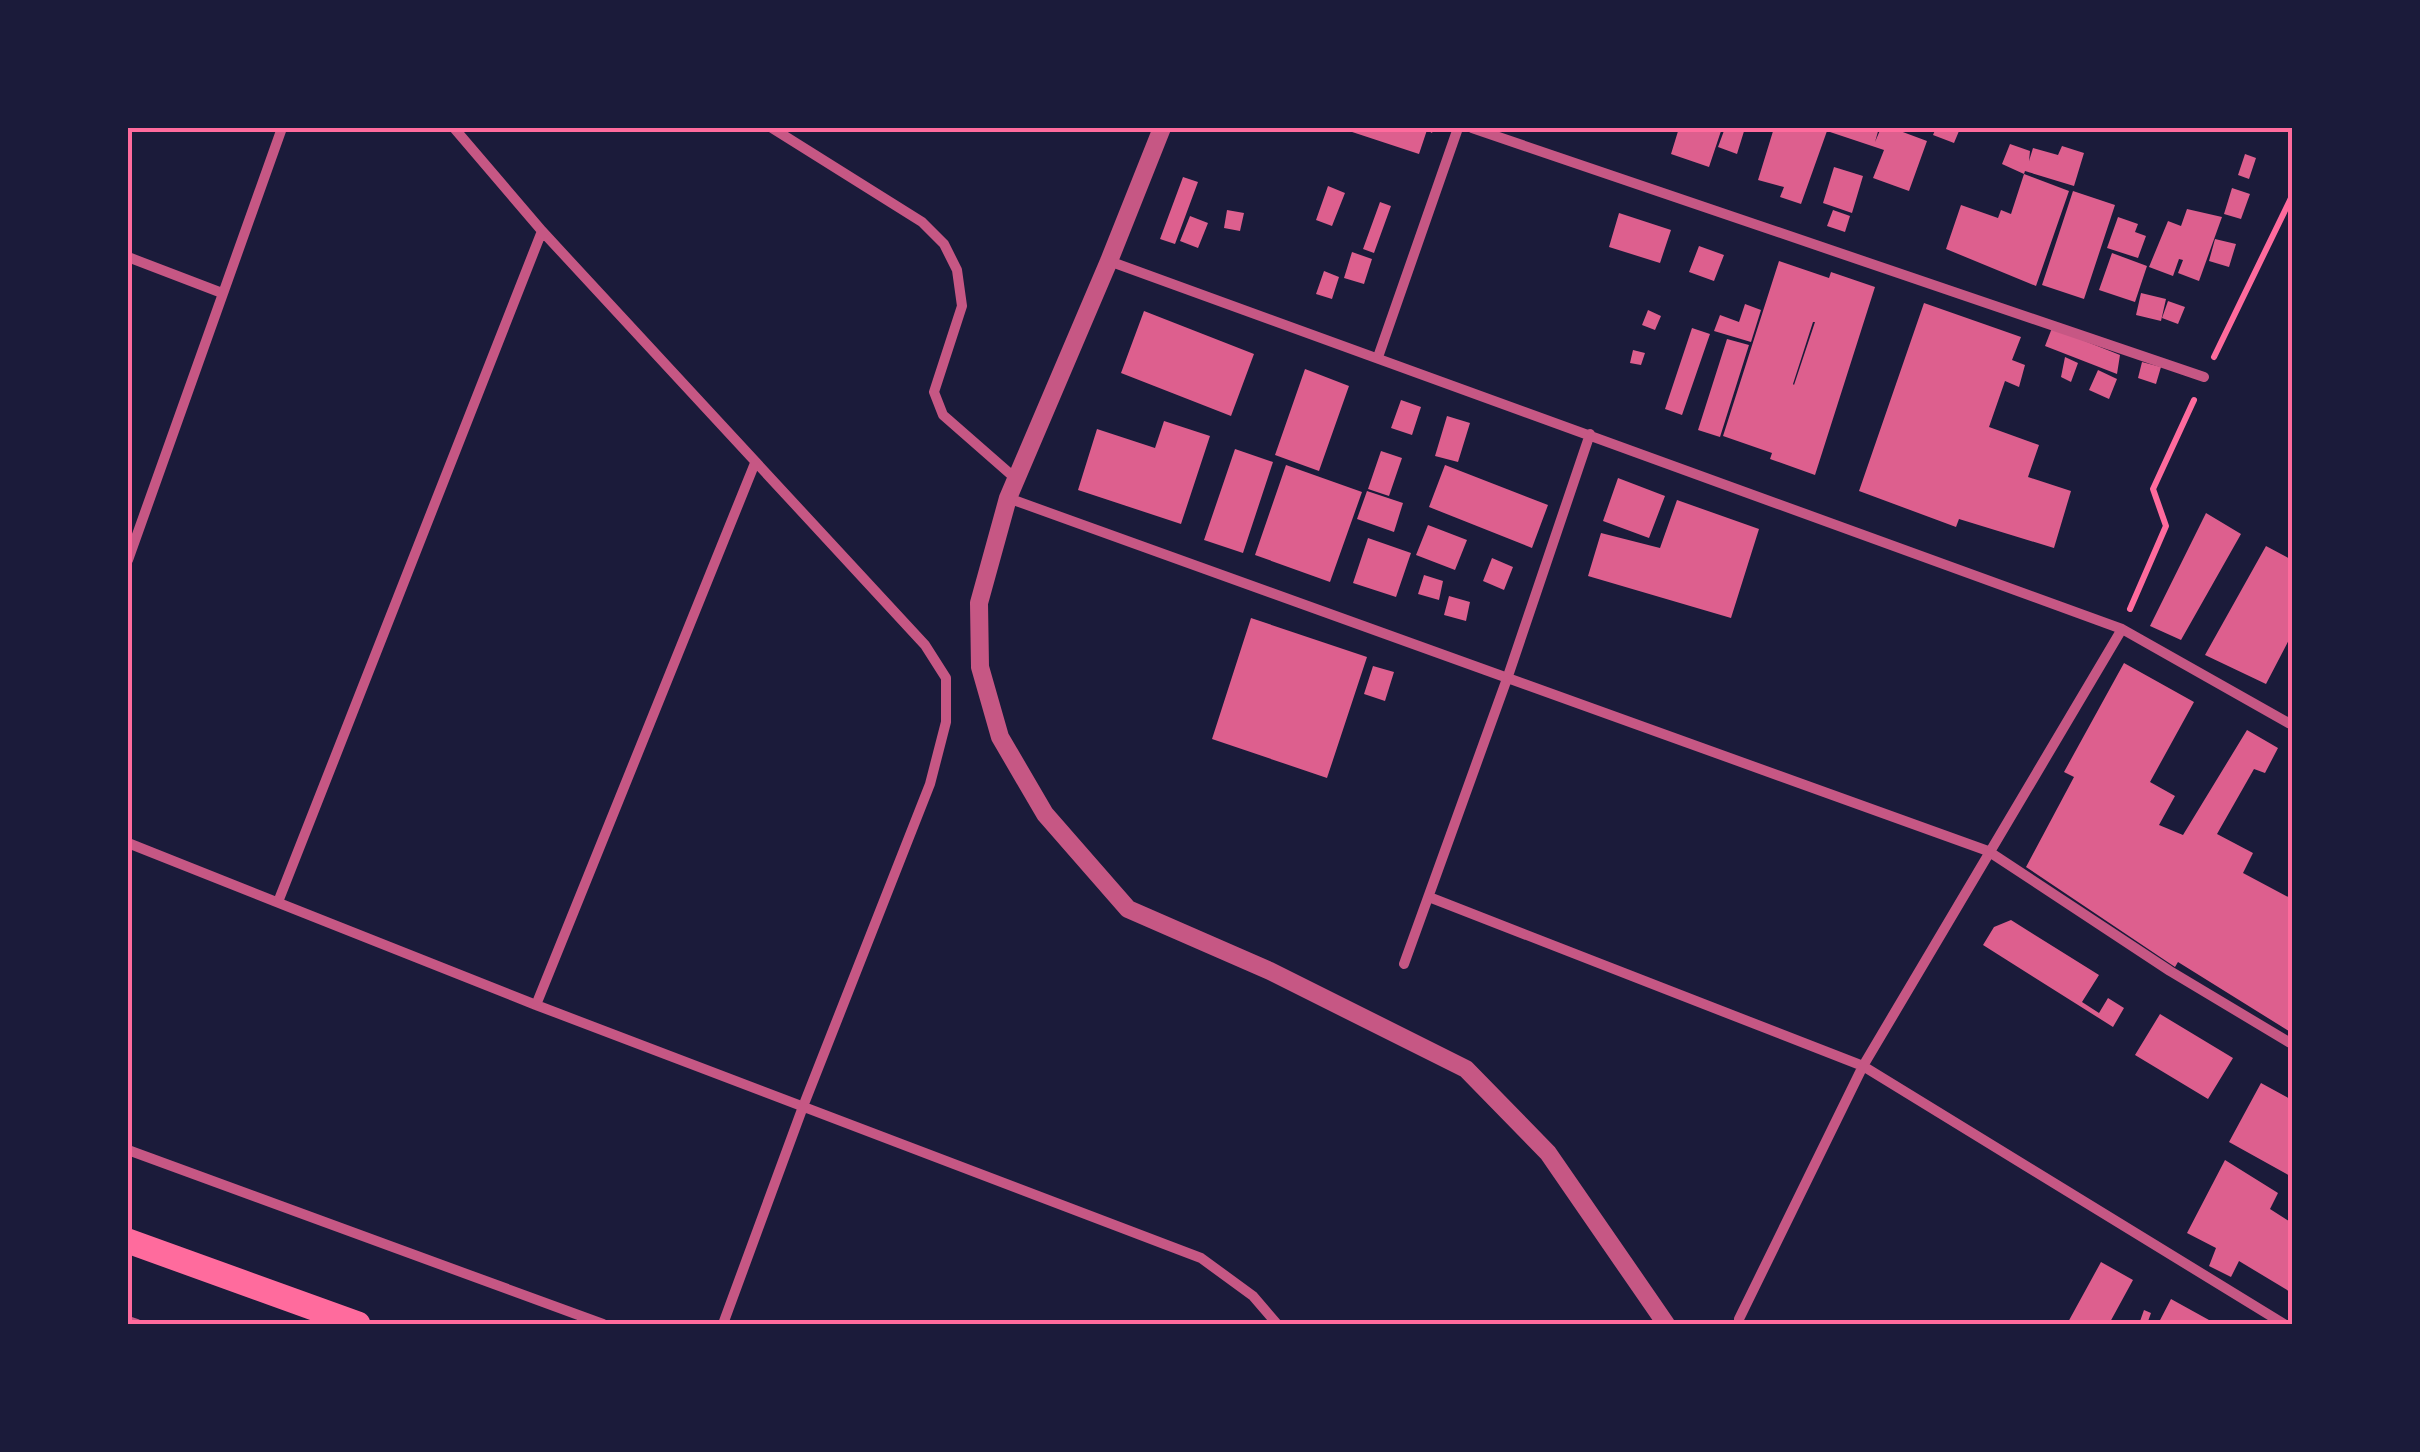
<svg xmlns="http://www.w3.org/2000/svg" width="2420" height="1452" font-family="'Sofia Sans Condensed',sans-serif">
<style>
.building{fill:#dd5f8e;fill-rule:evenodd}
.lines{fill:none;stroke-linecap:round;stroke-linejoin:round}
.path{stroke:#ff6b9d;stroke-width:6}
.minor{stroke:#c65784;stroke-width:10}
.tertiary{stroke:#c65784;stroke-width:18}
.primary{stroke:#ff6b9d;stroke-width:25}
.neatline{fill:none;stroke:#ff6b9d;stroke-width:4}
</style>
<rect width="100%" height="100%" fill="#1b1b3a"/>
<path class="building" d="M1340 128H1434L1432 133 1427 130 1419 154Z
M1679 128H1722L1709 167 1671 154Z
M1725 128H1745L1737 154 1718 147Z
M1774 128H1879L1875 142 1881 128H1892L1927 141 1909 191 1873 178 1884 150 1827 131 1801 204 1780 197 1784 187 1758 180Z
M1936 128 1959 131 1954 143 1933 135Z
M2010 144 2030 151 2029 161 2033 148 2058 155 2062 146 2084 153 2074 186 2025 171 2024 174 2069 191 2036 286 1946 249 1961 205 1998 218 2001 210 2011 214 2024 174 2002 164Z
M2245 154 2256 158 2249 179 2238 175Z
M1834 167 1863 176 1852 213 1823 203Z
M1183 177 1198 182 1175 244 1160 239Z
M1328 186 1345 193 1332 226 1316 220Z
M2232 188 2250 194 2241 219 2224 214Z
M2073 191 2115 205 2084 299 2042 285Z
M1380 202 1391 206 1374 253 1363 249Z
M2187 209 2222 217 2199 281 2178 273 2183 260 2179 259 2173 276 2149 267 2168 221 2181 226Z
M1227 210 1244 213 1240 231 1224 228Z
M1833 210 1850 216 1845 232 1827 226Z
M1619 213 1671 230 1660 263 1609 247Z
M1190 216 1208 223 1198 248 1180 241Z
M2118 217 2138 224 2135 232 2146 236 2138 258 2107 248Z
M2215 239 2236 244 2229 267 2209 261Z
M1699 246 1724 255 1714 281 1689 272Z
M1352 252 1372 259 1364 284 1344 278Z
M2112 253 2147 266 2135 302 2099 290Z
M1779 261 1829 278 1831 272 1875 287 1815 475 1770 459 1772 453 1723 436ZM1813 322H1815L1794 385 1793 384Z
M1324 271 1339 277 1332 299 1316 294Z
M2141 293 2166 299 2161 321 2136 315Z
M2168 301 2185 307 2178 324 2162 318Z
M1924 303 2021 337 2012 360 2025 365 2019 387 2005 381 1989 427 2039 445 2028 477 2071 491 2054 548 1959 519 1956 527 1859 491Z
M1745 304 1761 310 1751 342 1714 331 1720 315 1739 322Z
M1648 310 1661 316 1655 330 1642 325Z
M1144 311 1254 354 1231 416 1121 373Z
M1692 328 1710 334 1682 415 1665 409Z
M2052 328 2120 355 2117 374 2045 346Z
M1727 339 1749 345 1720 437 1698 430Z
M1633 350 1645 353 1641 365 1630 363Z
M2065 357 2078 363 2071 382 2061 377Z
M2142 362 2161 367 2156 384 2138 378Z
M1305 369 1349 386 1319 471 1275 455Z
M2098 370 2117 379 2109 399 2089 390Z
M1401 400 1421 407 1412 435 1391 428Z
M1447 416 1470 423 1458 462 1435 456Z
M1164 421 1210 436 1181 524 1078 490 1097 429 1155 448Z
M1235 449 1273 462 1243 553 1204 540Z
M1381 451 1402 458 1389 496 1368 489Z
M1286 465 1362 492 1330 582 1255 555Z
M1445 465 1548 505 1532 548 1429 507Z
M1618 478 1665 496 1649 538 1603 521Z
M1367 491 1403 503 1394 532 1357 519Z
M1677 500 1759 529 1731 618 1588 576 1601 533 1660 548Z
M2206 513 2241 534 2181 640 2150 626Z
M1428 525 1467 540 1455 570 1416 555Z
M1368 538 1411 553 1396 597 1353 583Z
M2266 546 2292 560V634L2266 684 2205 655Z
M1492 558 1513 567 1504 590 1483 581Z
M1424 575 1443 581 1439 600 1418 594Z
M1449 596 1470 602 1466 621 1444 615Z
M1251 618 1367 657 1327 778 1212 739Z
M2124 663 2194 702 2150 782 2175 796 2159 825 2183 835 2247 730 2278 748 2265 773 2254 769 2217 834 2253 853 2243 873 2292 899V1033L2178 962 2175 967 2026 867 2074 777 2064 772Z
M1373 666 1394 672 1385 701 1364 694Z
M2011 920 2099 975 2082 1002 2099 1013 2108 998 2124 1008 2113 1027 1983 945 1994 927Z
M2160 1014 2233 1058 2208 1099 2135 1055Z
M2261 1083 2292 1100V1177L2229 1142Z
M2225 1160 2278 1193 2270 1209 2292 1223V1293L2239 1261 2231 1277 2209 1266 2216 1248 2187 1233Z
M2101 1262 2133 1280 2109 1324H2067Z
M2171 1299 2209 1320 2206 1324H2158Z
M2144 1310 2151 1313 2147 1324H2139Z"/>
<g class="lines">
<path class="path" d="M2214 357 2292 196
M2130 609 2166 526 2153 489 2194 400"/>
<path class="minor" d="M454 128 542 231 925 645 946 678V722L930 784 804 1104 723 1324
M772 128 922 222 944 244 957 270 962 306 934 392 943 415 1016 479
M1472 128 2204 377
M128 257 222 293
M1109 261 2122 629 2292 725
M1378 357 1458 128
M1008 498 1988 851 2170 971 2292 1044
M128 560 282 128
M128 843 536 1005 1201 1258 1253 1296 1277 1324
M1429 897 1863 1066 2284 1324
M278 902 542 231
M1404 964 1508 676 1590 434
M536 1005 755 463
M128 1150 603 1324
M128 1321 137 1324
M1740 1324 1739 1319 1863 1066 2122 629"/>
<path class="tertiary" d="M1162 128 1109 261 1008 498 979 603 980 667 1000 737 1045 814 1128 909 1270 971 1466 1069 1548 1153 1666 1324"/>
<path class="primary" d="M128 1241 358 1324"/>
</g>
<rect width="2420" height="1452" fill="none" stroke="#1b1b3a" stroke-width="260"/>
<rect x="130" y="130" width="2160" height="1192" class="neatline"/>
</svg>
